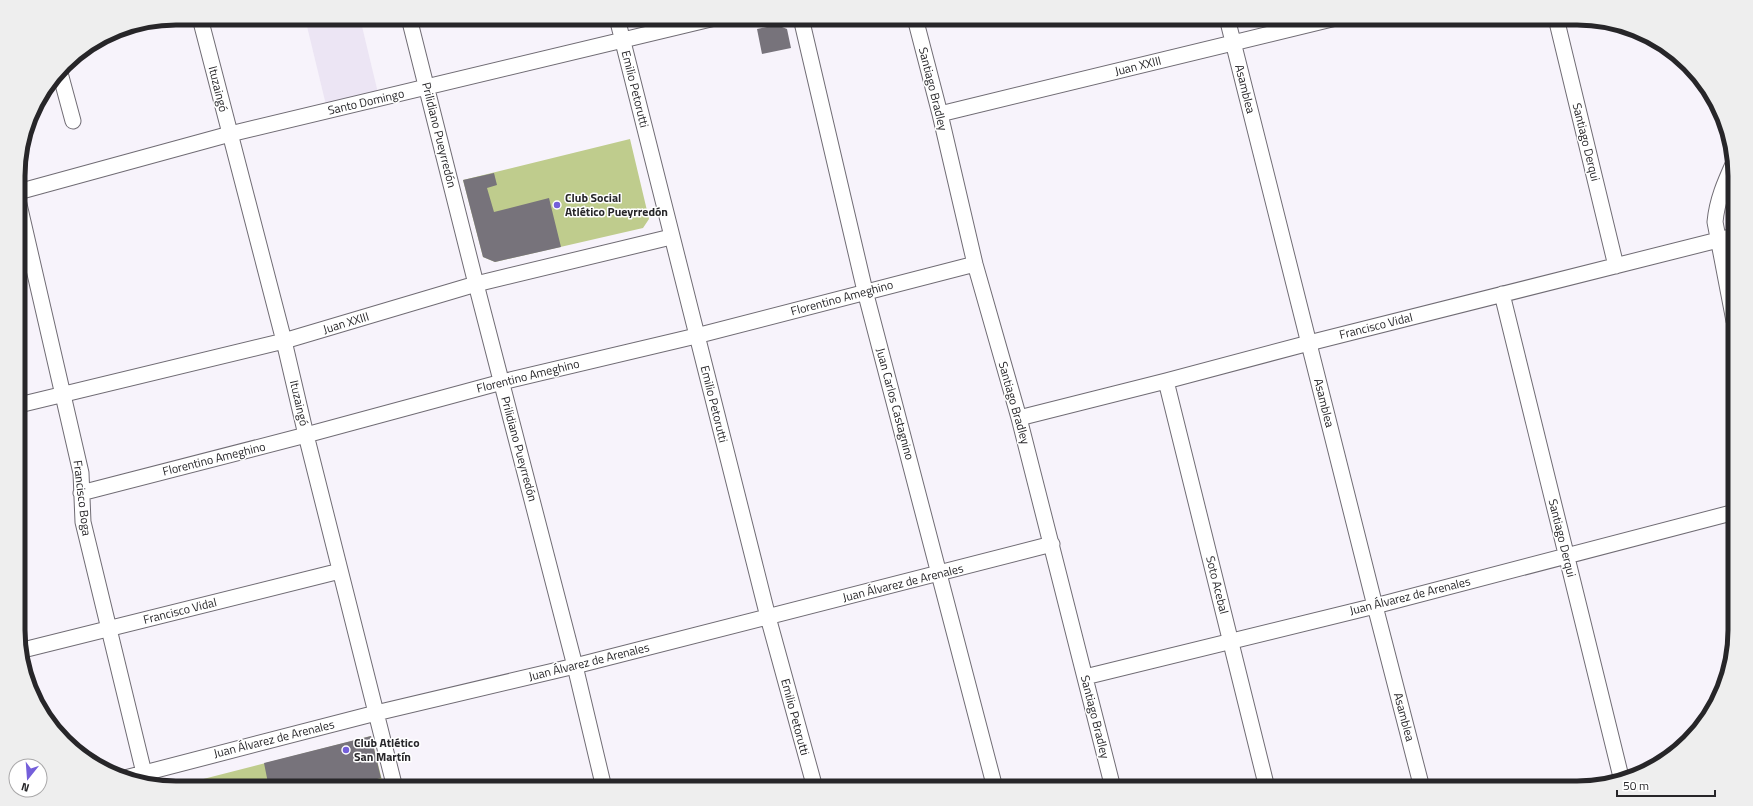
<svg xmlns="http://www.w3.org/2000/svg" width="1753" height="806" font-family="'Titillium Web',sans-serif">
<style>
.built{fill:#ece5f4}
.green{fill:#bfcc8d}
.building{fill:#77737b}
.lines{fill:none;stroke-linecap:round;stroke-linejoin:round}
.minor-casing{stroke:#706c74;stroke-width:17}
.minor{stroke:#fff;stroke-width:15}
.poi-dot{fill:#745fda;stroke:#fff;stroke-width:1.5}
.labels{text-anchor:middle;stroke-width:3;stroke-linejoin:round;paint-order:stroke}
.street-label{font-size:12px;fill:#272629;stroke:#fff}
.poi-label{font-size:12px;font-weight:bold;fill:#272629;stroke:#fff;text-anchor:start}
.rim{fill:none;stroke:#272629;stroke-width:5}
</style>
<rect width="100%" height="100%" fill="#f7f3fb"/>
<path class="built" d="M305 18H360L378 93 326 105Z"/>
<path class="green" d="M630 139 649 219 643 228 495 262 483 257 463 180Z
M371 736 384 788 172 787Z"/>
<path class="building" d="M777 25 787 29 791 48 762 54 757 29Z
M494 173 497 185 487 188 494 212 549 198 561 247 495 262 483 257 463 180Z
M371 736 381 778 342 788H269L264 763Z"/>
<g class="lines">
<g class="minor-casing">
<path id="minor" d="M200 18 284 341 306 435 395 788
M409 18 476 284 575 666 604 788
M617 18 768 617 815 788
M801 18 865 291 995 788
M915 18 940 114 975 264 1019 418 1113 788
M1227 18 1375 606 1422 788
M1556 18 1616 266
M60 73 73 121
M940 114 1336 18
M1734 162C1725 182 1717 200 1715 222L1734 321
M18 192 230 134 715 18
M18 200 81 473 83 522 144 773
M1502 294 1622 781
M1166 381 1267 788
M19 405 284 341 476 284 671 237
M1019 418 1166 381 1309 343 1734 236
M81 493 306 435 502 382 696 336 975 264
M19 651 340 571
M1085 677 1375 606 1735 512
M125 778 376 713 575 666 1052 544"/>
</g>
<use href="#minor" class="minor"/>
</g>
<g class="poi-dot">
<circle cx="557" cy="205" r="4"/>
<circle cx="346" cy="750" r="4"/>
</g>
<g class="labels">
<g class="street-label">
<text transform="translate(1138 66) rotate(-14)" y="4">Juan XXIII</text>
<text transform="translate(218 89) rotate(76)" y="4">Ituzaingó</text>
<text transform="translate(635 89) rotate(76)" y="4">Emilio Petorutti</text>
<text transform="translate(933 89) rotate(76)" y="4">Santiago Bradley</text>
<text transform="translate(1245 89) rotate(76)" y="4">Asamblea</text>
<text transform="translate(366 102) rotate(-13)" y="4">Santo Domingo</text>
<text transform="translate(439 135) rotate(76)" y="4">Prilidiano Pueyrredón</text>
<text transform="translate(1586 142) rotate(76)" y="4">Santiago Derqui</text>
<text transform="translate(842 298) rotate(-15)" y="4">Florentino Ameghino</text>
<text transform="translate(346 323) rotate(-17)" y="4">Juan XXIII</text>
<text transform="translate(1376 326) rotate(-14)" y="4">Francisco Vidal</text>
<text transform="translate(528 376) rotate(-14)" y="4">Florentino Ameghino</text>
<text transform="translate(299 403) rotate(77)" y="4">Ituzaingó</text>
<text transform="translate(1014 403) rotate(74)" y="4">Santiago Bradley</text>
<text transform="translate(1324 403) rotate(76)" y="4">Asamblea</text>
<text transform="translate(714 404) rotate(76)" y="4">Emilio Petorutti</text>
<text transform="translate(895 404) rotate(75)" y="4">Juan Carlos Castagnino</text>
<text transform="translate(519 449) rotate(75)" y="4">Prilidiano Pueyrredón</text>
<text transform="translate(214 459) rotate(-14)" y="4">Florentino Ameghino</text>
<text transform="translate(82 498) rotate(83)" y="4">Francisco Boga</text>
<text transform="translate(1562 538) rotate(76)" y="4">Santiago Derqui</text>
<text transform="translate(903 583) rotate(-14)" y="4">Juan Álvarez de Arenales</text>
<text transform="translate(1217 585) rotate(76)" y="4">Soto Acebal</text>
<text transform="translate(1410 596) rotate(-14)" y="4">Juan Álvarez de Arenales</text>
<text transform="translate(180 611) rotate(-14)" y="4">Francisco Vidal</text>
<text transform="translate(589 662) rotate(-14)" y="4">Juan Álvarez de Arenales</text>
<text transform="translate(795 717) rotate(75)" y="4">Emilio Petorutti</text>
<text transform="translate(1095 717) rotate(76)" y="4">Santiago Bradley</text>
<text transform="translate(1404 717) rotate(75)" y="4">Asamblea</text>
<text transform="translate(274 739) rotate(-14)" y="4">Juan Álvarez de Arenales</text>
</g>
<g class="poi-label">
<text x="565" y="202">Club Social<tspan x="565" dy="14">Atlético Pueyrredón</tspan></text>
<text x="354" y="747">Club Atlético<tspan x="354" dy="14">San Martín</tspan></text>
</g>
</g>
<path d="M0 0H1753V806H0ZM176 25H1577A151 151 0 0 1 1728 176V630A151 151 0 0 1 1577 781H176A151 151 0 0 1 25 630V176A151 151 0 0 1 176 25Z" fill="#eee" fill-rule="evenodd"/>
<path class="rim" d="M176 25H1577A151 151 0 0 1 1728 176V630A151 151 0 0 1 1577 781H176A151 151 0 0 1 25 630V176A151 151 0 0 1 176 25Z"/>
<g transform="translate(28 778) rotate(197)"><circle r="19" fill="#ffffff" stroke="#a9a8a9"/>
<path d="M0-3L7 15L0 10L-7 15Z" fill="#745fda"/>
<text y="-6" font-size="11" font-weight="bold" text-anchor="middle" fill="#272629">N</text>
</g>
<path d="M1617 790v6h98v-6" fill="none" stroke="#272629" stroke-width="2"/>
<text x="1623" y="790" font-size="12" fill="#272629" stroke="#ffffff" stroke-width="3" paint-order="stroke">50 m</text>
</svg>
